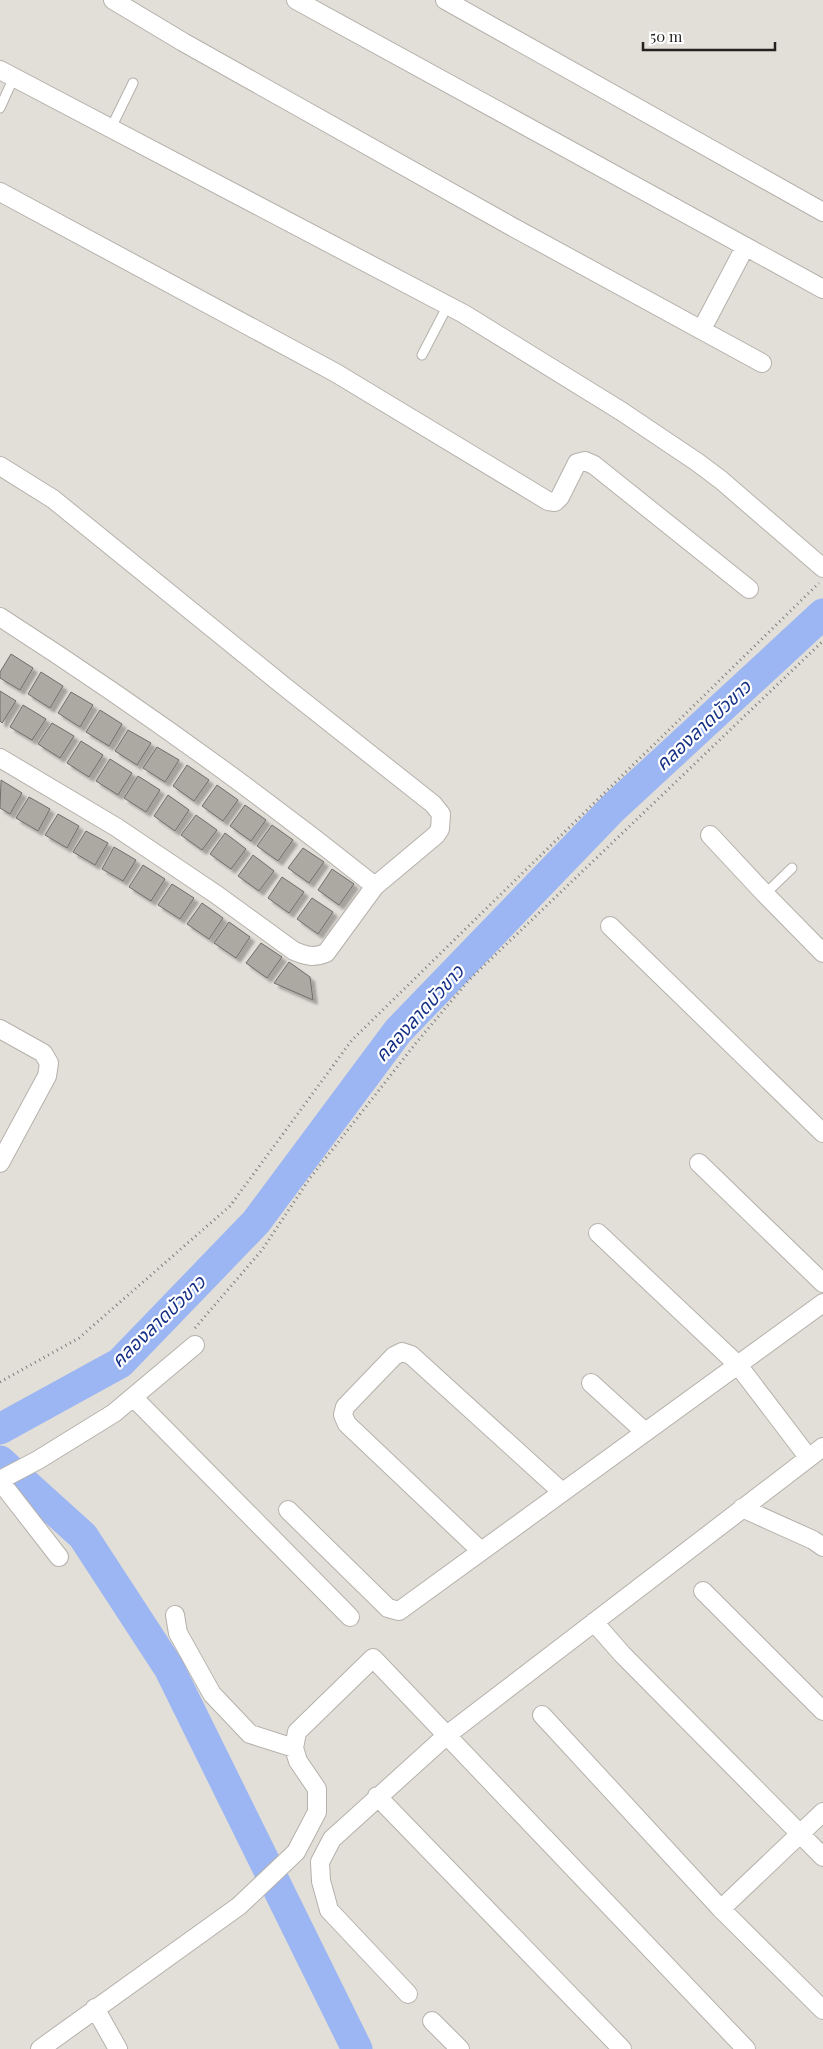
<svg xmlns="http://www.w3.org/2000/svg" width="823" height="2049" font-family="'Playfair Display','Noto Sans Thai',serif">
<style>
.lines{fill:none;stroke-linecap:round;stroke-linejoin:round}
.river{stroke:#9bb6f3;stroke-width:31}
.building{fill:#aca8a2;stroke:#716d68;filter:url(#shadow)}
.service-casing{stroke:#b5b1ab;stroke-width:11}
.minor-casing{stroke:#b5b1ab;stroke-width:20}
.path{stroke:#7f7d78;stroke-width:3;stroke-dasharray:1 4;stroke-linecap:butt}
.service{stroke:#fff;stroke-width:9}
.minor{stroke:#fff;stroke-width:18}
.labels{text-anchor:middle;stroke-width:4.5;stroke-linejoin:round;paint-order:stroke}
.water-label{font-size:19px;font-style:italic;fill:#153085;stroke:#fff}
</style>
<defs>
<filter id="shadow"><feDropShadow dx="4.5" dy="4.5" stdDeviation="1" flood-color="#0004"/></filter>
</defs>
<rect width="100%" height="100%" fill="#e2ded8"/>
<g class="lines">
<path class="river" d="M0 1429 120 1363 256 1222 398 1031 613 808 823 614
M0 1461 83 1536 169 1668 357 2049"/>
</g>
<path class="building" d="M11 654 33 668 20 690 0 678V672Z
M41 672 63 686 50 708 28 694Z
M0 691 16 701 2 723 0 721Z
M71 692 93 705 80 727 58 713Z
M23 705 46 719 32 740 10 727Z
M100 710 122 724 109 746 86 732Z
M52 723 74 736 60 758 38 744Z
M128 730 151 743 137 765 115 751Z
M81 741 103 755 89 777 67 763Z
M157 747 179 760 165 782 143 768Z
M110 759 132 773 118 795 96 781Z
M187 765 209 780 194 801 173 786Z
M138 776 160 790 146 812 124 798Z
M1 780 22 793 10 814 0 808Z
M217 785 238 800 223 821 202 806Z
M168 795 189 810 175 831 154 816Z
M29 797 50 809 38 831 16 818Z
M245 805 266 820 251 841 230 826Z
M58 814 79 826 67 848 45 835Z
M196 815 217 830 202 850 181 835Z
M272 825 293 840 278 861 257 846Z
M86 831 108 843 95 865 73 852Z
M225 833 246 849 231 869 210 854Z
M114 847 136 860 123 881 102 869Z
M303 848 324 862 309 883 288 868Z
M253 855 274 871 259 891 238 876Z
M143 865 165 879 151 901 129 887Z
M332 869 354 884 339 905 318 890Z
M282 877 304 892 289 913 268 898Z
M172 884 194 898 180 919 158 905Z
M312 898 333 912 318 934 297 919Z
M202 903 223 918 209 939 187 924Z
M229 922 250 937 236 958 214 943Z
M261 943 282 957 267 978 246 963Z
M289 962 310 977 313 1000 274 983Z"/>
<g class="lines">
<g class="service-casing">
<path id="service" d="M0 108 14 77
M111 128 133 83
M422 355 448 305
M765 894 792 868"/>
</g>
<g class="minor-casing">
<path id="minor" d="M113 0 183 42 509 225 762 363
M296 0 823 289
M445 0 823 212
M0 70 464 314 621 411 697 462 721 480 823 568
M0 192 336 373 548 501 555 502 560 497 577 463 585 461 594 465 749 589
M702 329 745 247
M0 466 53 499 285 687 433 804 441 814 440 829 436 835 375 886 326 953C314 958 306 956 294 951L217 895 116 827 0 758
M0 617C129 700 255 790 375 886
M710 835 765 894 823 953
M610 926 823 1133
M0 1029 43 1053 49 1063 47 1076 0 1163
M699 1163 823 1283
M598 1233 738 1365 808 1457
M591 1383 645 1432
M133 1397 350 1617
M0 1480 38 1460 114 1413 195 1345
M0 1481 59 1557
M742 1508 813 1540 823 1547
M288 1510 388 1608 399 1611 823 1303
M481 1551 347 1424 343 1415 345 1407 394 1356 402 1352 411 1355 562 1492
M703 1591 823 1711
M175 1615 178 1633 212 1694 250 1734 294 1748
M594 1622 622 1654 823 1857
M542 1715 721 1909 823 2010
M377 1796 622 2049
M721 1909 823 1812
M408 1994 329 1910 321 1881 320 1862 332 1839 447 1735 823 1447
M95 2008 118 2049
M432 2021 460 2049
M40 2049 239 1906 296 1852 317 1812V1789L298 1761 294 1748 297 1732 373 1658 746 2049"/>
</g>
<path class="path" d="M195 1328 262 1250 310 1178 416 1043 469 980 823 641
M0 1382 79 1338 230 1206 352 1040 819 583"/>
<use href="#service" class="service"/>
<use href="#minor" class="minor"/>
</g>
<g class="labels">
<g class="water-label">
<text transform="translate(703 725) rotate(-43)" y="7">คลองลาดบัวขาว</text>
<text transform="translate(419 1013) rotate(-48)" y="7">คลองลาดบัวขาว</text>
<text transform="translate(158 1321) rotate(-44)" y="7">คลองลาดบัวขาว</text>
</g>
</g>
<path d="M643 42v8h132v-8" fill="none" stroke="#23221f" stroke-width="2.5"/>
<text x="650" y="42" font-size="15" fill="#23221f" stroke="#ffffff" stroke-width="4" paint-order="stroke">50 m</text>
</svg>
